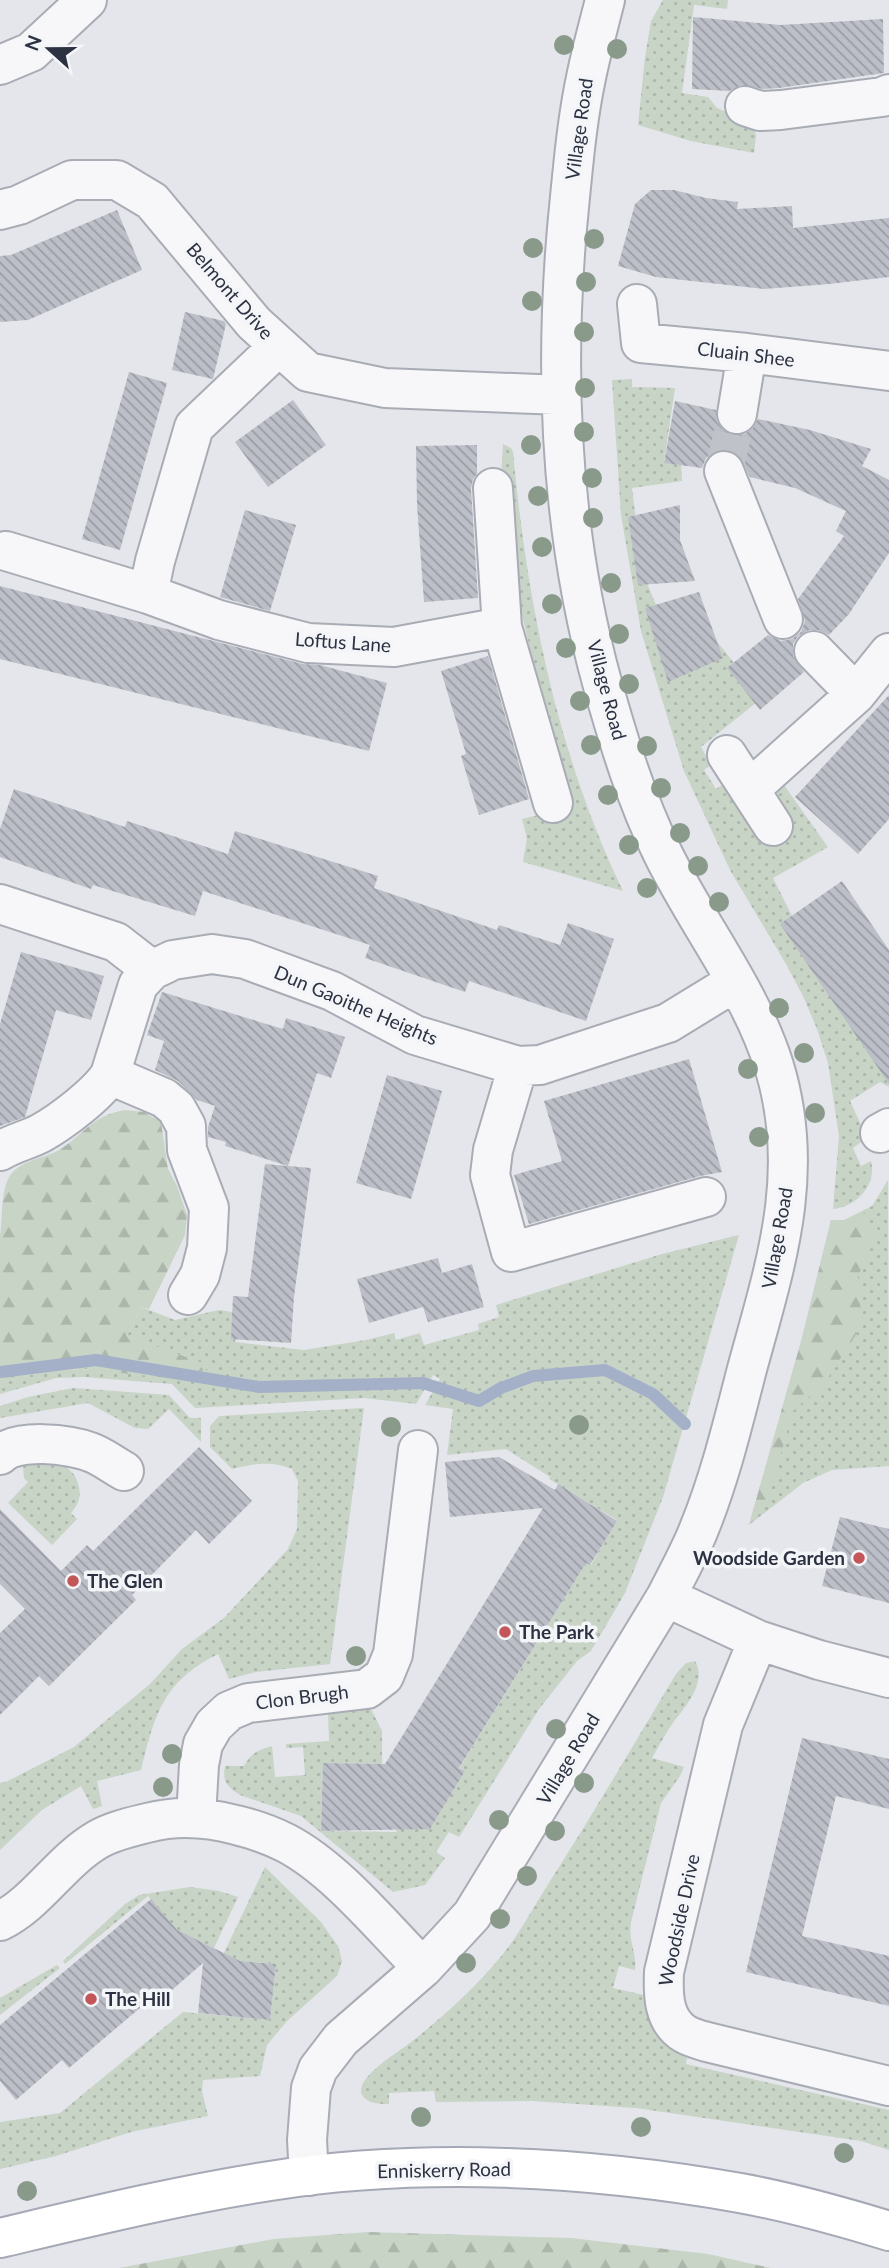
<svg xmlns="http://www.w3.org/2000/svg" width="889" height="2268" font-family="Lato,sans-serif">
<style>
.grass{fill:url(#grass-dots)}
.forest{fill:url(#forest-firs)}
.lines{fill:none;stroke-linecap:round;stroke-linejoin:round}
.stream{stroke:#a3b0c7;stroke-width:12}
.building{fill:url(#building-back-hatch)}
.minor-tunnel{stroke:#bfc2c9;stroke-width:38;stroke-dasharray:38 19;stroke-linecap:butt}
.minor-casing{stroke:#a9acb5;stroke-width:42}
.major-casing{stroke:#a5a9b5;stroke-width:42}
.minor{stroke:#f7f7f9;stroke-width:38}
.major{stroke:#fff;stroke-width:38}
.tree{fill:#899a8b}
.poi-dot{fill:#c25658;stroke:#f4f5f8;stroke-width:2.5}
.labels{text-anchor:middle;stroke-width:7;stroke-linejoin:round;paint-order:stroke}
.street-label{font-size:19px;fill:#2d3242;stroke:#f4f5f8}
.poi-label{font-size:19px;font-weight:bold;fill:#2d3242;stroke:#f4f5f8;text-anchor:start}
</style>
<defs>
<pattern id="grass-dots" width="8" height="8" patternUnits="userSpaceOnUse" patternTransform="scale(1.75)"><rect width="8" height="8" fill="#c8d4c6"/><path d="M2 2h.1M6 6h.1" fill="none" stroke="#acb6ab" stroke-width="1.8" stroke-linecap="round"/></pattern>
<pattern id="forest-firs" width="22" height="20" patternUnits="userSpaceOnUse" patternTransform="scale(1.75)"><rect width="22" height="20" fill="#c8d4c6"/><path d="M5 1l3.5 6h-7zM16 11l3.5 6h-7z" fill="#acb6ab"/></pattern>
<pattern id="building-back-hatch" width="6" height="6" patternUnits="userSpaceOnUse" patternTransform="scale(1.75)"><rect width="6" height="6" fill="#bcbfc7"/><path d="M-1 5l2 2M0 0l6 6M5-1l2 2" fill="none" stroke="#999ca3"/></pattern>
</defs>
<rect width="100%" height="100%" fill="#e4e6eb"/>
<path class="grass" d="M663 0H728L727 9 694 5 682 93 708 97 717 108 753 124 756 136 754 153 691 141 638 125 645 57 651 21Z
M632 379V387L675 388 664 462 681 465 682 481 632 488 642 571 675 651 701 652 719 644 762 698 701 747 711 765 704 770 716 789 724 784 753 832 772 813C773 801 773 791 781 781L828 847 773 878 816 964 889 1062V1087L880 1082 850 1101 867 1138 853 1148 861 1166 871 1161C877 1186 856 1207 833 1209L839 1136 828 1063 817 1029 803 996 786 964 730 870 684 771 641 631 621 515 612 380Z
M503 444 511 448 513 452C527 603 557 754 623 891L523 862 527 838 522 819 562 809 539 686 522 615 511 541 499 514Z
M888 1180 889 1466 832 1470 803 1483 749 1525 802 1338 831 1220H844L872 1206Z
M739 1235 663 1497 625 1593 591 1651 577 1661 539 1709 459 1837 449 1832 436 1852 445 1858 425 1885 393 1892 301 1816 240 1795C227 1787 222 1781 225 1766H244C251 1753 258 1750 272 1746L275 1777 305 1775 303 1747 286 1748V1744L329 1741 328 1712 370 1707 382 1731V1764L323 1763 321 1831 396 1832 397 1829H430L465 1771 460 1768 462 1764 586 1563 591 1565 617 1520 549 1479 550 1477 506 1449 447 1455 453 1409 425 1405 440 1379 433 1375 416 1404 364 1398 195 1408 172 1384 84 1377 56 1378 0 1394V1383L50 1370 212 1367 127 1336 141 1307 175 1320 219 1310 239 1313 235 1342 304 1350 366 1340 394 1333 396 1340 420 1333 424 1345 479 1330 478 1324 499 1317 496 1305 662 1254Z
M73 1388 169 1395 190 1418H201V1442L169 1409 148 1429 135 1428 88 1403 0 1418V1406L28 1397Z
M364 1408 330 1664 256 1672 229 1679 218 1654C162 1682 155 1715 141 1770L97 1781 102 1806 93 1809 81 1786 42 1810 0 1850V1783L6 1782 74 1747 150 1684 182 1649 224 1618 288 1549 297 1529 298 1481 292 1469C271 1460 253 1464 232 1469L210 1447V1426L219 1416Z
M22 1455C44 1459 74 1460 79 1487 81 1498 78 1505 71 1513L77 1519 52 1545 8 1503 28 1482 24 1478Z
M695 1661C707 1681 687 1705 675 1720 666 1732 659 1746 652 1758L684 1767 680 1776 661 1803 631 1922C628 1942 637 1952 635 1970L619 1966 613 1988 644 1995C643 2024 664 2044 687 2058L686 2064 889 2110V2150L861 2141 636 2108 532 2101 436 2102 434 2091 389 2093V2104C368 2105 350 2096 369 2075 382 2061 400 2051 415 2039 446 2014 477 1986 503 1954 520 1933 534 1906 549 1883 593 1814 634 1744 676 1674L686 1663Z
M265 1867 321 1922 338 1946 342 1961 337 1976 287 2021 267 2045 260 2076 203 2080 202 2091 208 2116 131 2132 56 2156 0 2169V2122L60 2113 183 2012 270 2020 276 1964 221 1959Z
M190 1887 219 1891 238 1897 214 1948 195 1939 191 1948 148 1896 65 1964 63 1961 125 1904 139 1895Z
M57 1965 60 1968 0 2015V1998Z"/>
<path class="forest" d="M125 1110 144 1112 161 1122 168 1169 177 1186 187 1215 185 1235 149 1309 141 1307 127 1336 214 1367 176 1379 86 1369 50 1370 0 1383V1236C3 1218 0 1187 12 1173 25 1159 46 1158 61 1149 86 1132 92 1116 125 1110Z
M867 1213 876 1237 858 1276 862 1325 824 1384 793 1411 768 1500 749 1525 802 1338 831 1220H844Z
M368 2232 571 2238 708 2254 771 2268H119L274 2239Z"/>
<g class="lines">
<path class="stream" d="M0 1372 96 1360 259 1387 423 1383 479 1401 501 1388 533 1376 605 1370 653 1394 685 1424"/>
</g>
<path class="building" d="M693 17 780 25 883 19 884 73 779 88 763 89 741 85 729 91 692 89Z
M651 190H674L706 198 738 202 737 209 792 206 793 228 889 218V277L829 284 764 289 656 277 618 266 635 204Z
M117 210 142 270 28 320 0 322V256L11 255Z
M185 312 224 321 226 324 213 379 172 370Z
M129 372 167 383 120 550 82 539Z
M293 400 326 445 268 487 235 442Z
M675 401 716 410 717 422 723 430 733 435 745 434 753 428 758 419 810 430 871 449 862 466 889 480V553L849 614 829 635 819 630H809L798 636 793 644V656L804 672 760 710 727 668 768 635 781 641 792 639 801 632 805 621 798 599 844 536 836 531 846 511 795 488 750 477 738 454 728 450 715 451 706 458 702 468 664 463Z
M477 445V474L473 479 471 489 478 598 424 602 417 504 416 446Z
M680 505V540L695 581 638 585 628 517Z
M245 510 296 525 270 611 220 597Z
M0 586 303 664 320 665 387 683 369 751 0 659Z
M699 592 723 658 668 682 645 608Z
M488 656 529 799 479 815 461 756 466 754 441 671Z
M889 695V819L858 854 795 797Z
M14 789 125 827 127 821 228 854 235 831 378 876 374 888 497 930 499 925 560 945 568 923 614 939 586 1021 469 981 465 992 365 958 370 945 203 891 195 916 93 885 91 889 0 857V829Z
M842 881 889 950V1084L780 924Z
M21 952 104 976 91 1020 56 1010 25 1117 0 1126V1024Z
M162 992 283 1029 286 1018 345 1037 331 1078 317 1073 288 1166 225 1146 226 1142 208 1137V1127L215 1106 197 1100 190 1092 178 1081 155 1070 164 1041 147 1035Z
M689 1059 722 1172 700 1176 529 1224 514 1175 562 1161 544 1101Z
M387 1075 442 1091 411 1199 356 1183Z
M265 1164 311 1168 294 1297 291 1343 231 1339 233 1296 248 1297Z
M438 1258 442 1273 472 1264 484 1307 428 1322 423 1307 369 1323 357 1279Z
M199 1447 252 1501 209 1544 196 1530 132 1595 136 1600 49 1686 39 1676 0 1715V1633L25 1609 0 1584V1509L61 1571 87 1545 93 1551Z
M499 1457 555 1490 558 1484 617 1521 590 1565 586 1563 459 1768 465 1771 430 1829 321 1831 323 1763 385 1764 543 1508 450 1517 445 1462Z
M840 1517 889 1529V1603L822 1586Z
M802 1738 889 1759V1809L836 1796 802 1936 889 1956V2006L746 1972Z
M151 1899 177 1930 240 1961 276 1964 270 2020 198 2013 203 1963 164 1997 159 1992 69 2068 62 2060 16 2100 0 2081V2025Z"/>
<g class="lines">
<path class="minor-tunnel" d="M724 471 737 414"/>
<g class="minor-casing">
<path id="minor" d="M0 65 31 52 87 0
M745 106 760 111 781 110 882 97 889 94
M0 210 19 205 72 180H117L152 201 254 323 308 372 385 388 562 395
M637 304 641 343 747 353 889 371
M737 414 747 353
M724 471 783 619
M493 488 502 627 553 803
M6 551 148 594 219 620 308 643 394 647 502 627
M148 594 155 561 194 427 279 346
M814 651 856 694
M727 755 773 826
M750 789 856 694 889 653
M0 904 116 942 152 970
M518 1066 493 1150 490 1175 511 1252 706 1197
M110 1075 164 1098 176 1108 186 1126 187 1150 209 1208 207 1248 200 1275 188 1295
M880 1133 889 1128
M0 1151C13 1143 28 1140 41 1133 61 1122 98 1094 110 1075L138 985 152 970 173 960 212 954 245 959 332 991 415 1035 518 1066 540 1065 668 1023 735 982
M0 1455C16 1438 70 1444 90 1452 102 1456 113 1465 124 1471
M666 1597 758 1640 819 1660 889 1678
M758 1640 723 1725 664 1972C663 1994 663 2021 685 2034 692 2038 700 2040 707 2042L889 2086
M196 1817 199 1765 203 1744 214 1725 229 1711 248 1703 367 1689 384 1676 393 1654 418 1450
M0 1921C36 1904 60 1862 97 1840 112 1831 131 1827 147 1823 177 1815 206 1817 236 1825 253 1829 270 1835 286 1843 336 1869 383 1928 423 1968
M309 2176 307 2140 311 2088 318 2069 341 2039 423 1968 472 1915 666 1597C677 1575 690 1552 699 1529 720 1478 733 1423 747 1369 775 1266 807 1174 774 1066 750 989 697 924 662 852 636 799 619 742 603 686 559 528 553 359 570 197 574 156 578 114 587 73 592 49 599 24 605 0"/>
</g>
<g class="major-casing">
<path id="major" d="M0 2238C89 2217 179 2195 270 2181 422 2157 589 2166 740 2193 790 2202 840 2216 889 2231"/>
</g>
<use href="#minor" class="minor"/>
<use href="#major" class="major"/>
</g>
<g class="tree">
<circle cx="564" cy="45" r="10"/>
<circle cx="617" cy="49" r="10"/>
<circle cx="594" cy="239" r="10"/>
<circle cx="533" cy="248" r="10"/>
<circle cx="586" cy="282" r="10"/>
<circle cx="532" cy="301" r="10"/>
<circle cx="584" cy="332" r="10"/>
<circle cx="585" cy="388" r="10"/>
<circle cx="584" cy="432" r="10"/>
<circle cx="531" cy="445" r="10"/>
<circle cx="592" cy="478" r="10"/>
<circle cx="538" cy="496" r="10"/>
<circle cx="593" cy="518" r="10"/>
<circle cx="542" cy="547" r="10"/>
<circle cx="611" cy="583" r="10"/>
<circle cx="552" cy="604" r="10"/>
<circle cx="619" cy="634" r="10"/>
<circle cx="566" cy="648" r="10"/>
<circle cx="629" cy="684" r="10"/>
<circle cx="580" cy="701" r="10"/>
<circle cx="591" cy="745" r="10"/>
<circle cx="647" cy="746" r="10"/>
<circle cx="661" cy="788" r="10"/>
<circle cx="608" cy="795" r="10"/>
<circle cx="680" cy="833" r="10"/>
<circle cx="629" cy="845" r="10"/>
<circle cx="698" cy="866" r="10"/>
<circle cx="647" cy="888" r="10"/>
<circle cx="719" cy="902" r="10"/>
<circle cx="779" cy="1008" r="10"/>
<circle cx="804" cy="1053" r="10"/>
<circle cx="748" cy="1069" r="10"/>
<circle cx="815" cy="1113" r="10"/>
<circle cx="759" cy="1137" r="10"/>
<circle cx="579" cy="1425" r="10"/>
<circle cx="391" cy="1427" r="10"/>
<circle cx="356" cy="1656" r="10"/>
<circle cx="556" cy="1729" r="10"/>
<circle cx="172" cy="1754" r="10"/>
<circle cx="584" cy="1783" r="10"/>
<circle cx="163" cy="1787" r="10"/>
<circle cx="499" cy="1820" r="10"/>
<circle cx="555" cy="1831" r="10"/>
<circle cx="527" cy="1876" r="10"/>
<circle cx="500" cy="1919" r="10"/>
<circle cx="466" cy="1963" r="10"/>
<circle cx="421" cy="2117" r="10"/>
<circle cx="641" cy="2127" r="10"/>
<circle cx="844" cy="2153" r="10"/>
<circle cx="27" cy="2191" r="10"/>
</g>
<g class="poi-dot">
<circle cx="859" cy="1558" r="7"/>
<circle cx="73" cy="1581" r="7"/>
<circle cx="505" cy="1632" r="7"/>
<circle cx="91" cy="1999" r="7"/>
</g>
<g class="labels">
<g class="street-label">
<text transform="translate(579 129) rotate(-82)" y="7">Village Road</text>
<text transform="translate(230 291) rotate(49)" y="7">Belmont Drive</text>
<text transform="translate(746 354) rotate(7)" y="7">Cluain Shee</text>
<text transform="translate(343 642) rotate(4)" y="7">Loftus Lane</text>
<text transform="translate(607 690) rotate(75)" y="7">Village Road</text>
<text transform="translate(356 1005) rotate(23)" y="7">Dun Gaoithe Heights</text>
<text transform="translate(777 1238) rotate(-80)" y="7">Village Road</text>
<text transform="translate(302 1697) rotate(-7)" y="7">Clon Brugh</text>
<text transform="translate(568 1759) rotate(-59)" y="7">Village Road</text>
<text transform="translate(679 1920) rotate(-78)" y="7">Woodside Drive</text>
<text transform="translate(444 2170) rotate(-1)" y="7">Enniskerry Road</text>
</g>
<g class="poi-label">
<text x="845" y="1565" text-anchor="end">Woodside Garden</text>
<text x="87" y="1588">The Glen</text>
<text x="519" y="1639">The Park</text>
<text x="105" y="2006">The Hill</text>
</g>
</g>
<g transform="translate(49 49) rotate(291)" stroke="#f4f5f8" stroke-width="5" paint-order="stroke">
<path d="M0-5L12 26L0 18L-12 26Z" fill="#2d3242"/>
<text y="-10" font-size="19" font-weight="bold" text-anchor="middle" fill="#2d3242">N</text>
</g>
</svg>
